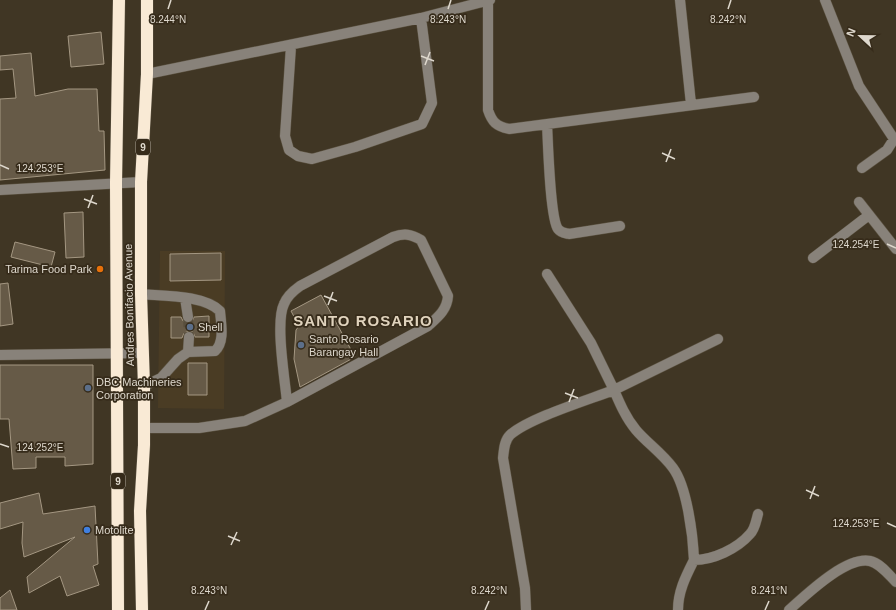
<svg xmlns="http://www.w3.org/2000/svg" width="896" height="610" font-family="Helvetica,sans-serif">
<style>
.built{fill:#4a3c24}
.building{fill:#665a47;stroke:#a49782}
.lines{fill:none;stroke-linecap:round;stroke-linejoin:round}
.minor-tunnel{stroke:#584e3d;stroke-width:10;stroke-dasharray:10 5;stroke-linecap:butt}
.minor-casing{stroke:#5c5342;stroke-width:11}
.highway-casing{stroke:#5c5342;stroke-width:13}
.minor{stroke:#88827a;stroke-width:10}
.highway{stroke:#f9ead5;stroke-width:12}
.ticks{fill:none;stroke:#ded8cd;stroke-width:1.5}
.food-dot{fill:#e8710a;stroke:#362b1a;stroke-width:1.5}
.service-dot{fill:#5c6f8a;stroke:#362b1a;stroke-width:1.5}
.shop-dot{fill:#3f7fe0;stroke:#362b1a;stroke-width:1.5}
.labels{text-anchor:middle;stroke-width:3.5;stroke-linejoin:round;paint-order:stroke}
.shield{fill:#362b1a;stroke:#aca497;stroke-width:1}
.shield-label{font-size:10px;font-weight:bold;fill:#ded8cd}
.poi-label{font-size:11px;fill:#ded8cd;stroke:#362b1a;text-anchor:start}
.street-label{font-size:11px;fill:#ded8cd;stroke:#362b1a}
.district-label{font-size:15px;font-weight:bold;letter-spacing:1px;fill:#e0d3bd;stroke:#362b1a}
.ticks-label{font-size:10px;text-anchor:middle;fill:#ded8cd;stroke:#362b1a;stroke-width:3.5;stroke-linejoin:round;paint-order:stroke}
</style>
<rect width="100%" height="100%" fill="#403624"/>
<path class="built" d="M160 251H225L224 409 158 408Z"/>
<path class="building" d="M101 32 104 64 71 67 68 36Z
M31 53 35 96 68 89H97L99 131H104L105 170 0 180V99L16 98 13 69 0 70V56Z
M83 212 84 257 66 258 64 213Z
M15 242 55 252 51 267 11 257Z
M221 253V280L170 281V254Z
M8 283 13 324 0 326V284Z
M321 295 355 357 300 387 294 359 296 330 299 326 291 311Z
M209 316V337H195L193 332 189 331 184 333 182 338H171V317H181L183 321 189 323 192 322 194 317Z
M188 363H207V395H188Z
M0 365H93V464L65 466V457H36V468L13 469 9 419H0Z
M39 493 43 514 95 506 98 564 93 566 99 585 67 596 60 576 29 593 27 577 75 537 24 557 22 543 23 522 0 529V503Z
M10 590 17 610H0V598Z"/>
<g class="lines">
<path class="minor-tunnel" d="M188 317 189 337"/>
<g class="minor-casing">
<path id="minor" d="M488 0V110C492 122 496 126 509 129L754 97
M680 0 691 104
M825 0 859 86 894 139 887 150 862 168
M291 46 285 136 289 150 298 156 312 159 355 147 422 124 432 103 421 18
M147 74 421 18 490 0
M547 124C548 142 550 218 558 229 561 233 565 233 569 234L620 226
M0 190 141 182
M859 202 896 249
M813 258 869 215
M141 294C164 296 204 295 220 311 221 324 225 342 215 351L188 352 178 359 161 378 144 386
M185 298 188 317
M188 352 189 337
M0 355 143 353
M144 428H199L245 421 287 402 428 326C438 317 447 310 448 296L421 240C411 234 404 233 393 237L300 286C293 291 287 296 284 304 275 322 285 380 287 402
M694 560C693 535 687 487 673 468 662 453 647 443 636 430 626 418 620 404 614 390L718 339
M526 610 525 588 503 458C504 450 504 441 510 435 529 418 588 400 614 390L591 343 547 274
M678 610C678 591 686 576 694 560 713 560 737 549 750 534 755 529 756 521 758 514
M789 610C806 595 846 556 870 561 880 563 889 575 896 582"/>
</g>
<g class="highway-casing">
<path id="highway" d="M118 610 116 183 119 0
M142 610 140 511 144 445V386L141 294V182L147 74V0"/>
</g>
<use href="#minor" class="minor"/>
<use href="#highway" class="highway"/>
</g>
<path class="ticks" d="M168 9 171 0M448 9 451 0M728 9 731 0M421 56 434 61M425 65 430 52M662 153 675 159M666 162 671 149M0 165 9 169M84 199 97 204M88 208 93 195M887 244 896 248M324 296 337 301M328 305 333 292M565 393 578 398M569 402 574 389M0 444 9 447M806 490 819 496M810 499 815 486M887 523 896 527M228 536 240 541M231 545 237 532M205 610 209 601M485 610 489 601M765 610 769 601"/>
<circle class="food-dot" cx="100" cy="269" r="4"/>
<g class="service-dot">
<circle cx="190" cy="327" r="4"/>
<circle cx="301" cy="345" r="4"/>
<circle cx="88" cy="388" r="4"/>
</g>
<circle class="shop-dot" cx="87" cy="530" r="4"/>
<g class="labels">
<g class="shield">
<rect x="136" y="139" width="14" height="16" rx="3"/>
<rect x="111" y="473" width="14" height="16" rx="3"/>
</g>
<g class="shield-label">
<text x="143" y="151">9</text>
<text x="118" y="485">9</text>
</g>
<g class="poi-label">
<text x="92" y="273" text-anchor="end">Tarima Food Park</text>
<text x="198" y="331">Shell</text>
<text x="309" y="343">Santo Rosario<tspan x="309" dy="13">Barangay Hall</tspan></text>
<text x="96" y="386">DBC Machineries<tspan x="96" dy="13">Corporation</tspan></text>
<text x="95" y="534">Motolite</text>
</g>
<g class="street-label">
<text transform="translate(129 305) rotate(-91)" y="4">Andres Bonifacio Avenue</text>
</g>
<g class="district-label">
<text x="363" y="326">SANTO ROSARIO</text>
</g>
</g>
<g class="ticks-label">
<text x="168" y="23">8.244°N</text>
<text x="448" y="23">8.243°N</text>
<text x="728" y="23">8.242°N</text>
<text x="40" y="172">124.253°E</text>
<text x="856" y="248">124.254°E</text>
<text x="40" y="451">124.252°E</text>
<text x="856" y="527">124.253°E</text>
<text x="209" y="594">8.243°N</text>
<text x="489" y="594">8.242°N</text>
<text x="769" y="594">8.241°N</text>
</g>
<g transform="translate(860 36) rotate(292)" stroke="#362b1a" stroke-width="3" paint-order="stroke">
<path d="M0-3L7 15L0 10L-7 15Z" fill="#ded8cd"/>
<text y="-6" font-size="11" font-weight="bold" text-anchor="middle" fill="#ded8cd">N</text>
</g>
</svg>
